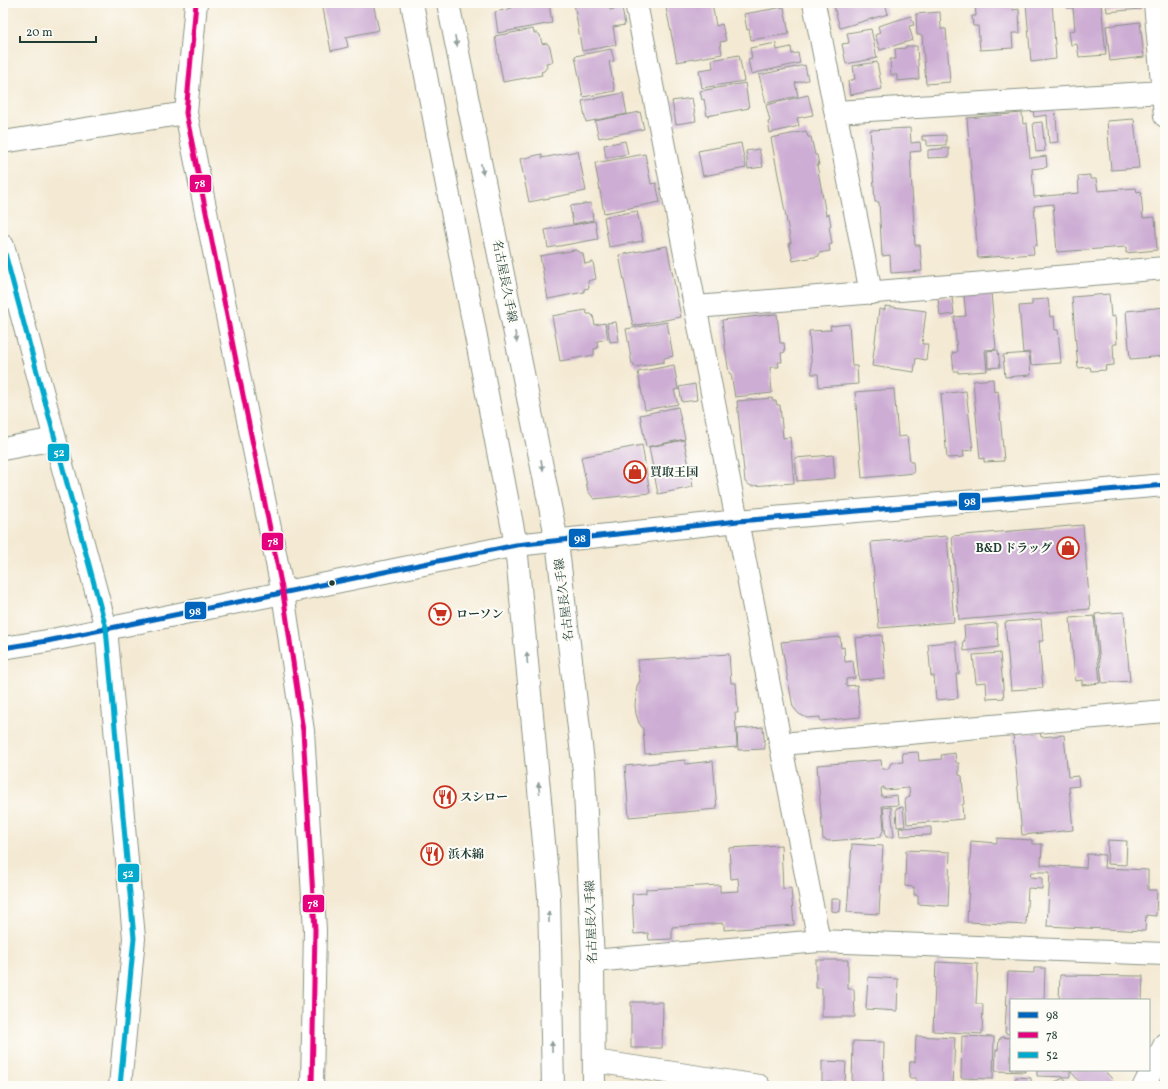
<svg xmlns="http://www.w3.org/2000/svg" width="1168" height="1089" font-family="Vollkorn,'Noto Serif JP',serif">
<style>
.building{fill:#cdadd4}
.lines{fill:none;stroke-linecap:round;stroke-linejoin:round}
.minor-casing{stroke:#8a9484;stroke-width:24}
.major-casing{stroke:#8a9484;stroke-width:24}
.minor{stroke:#fff;stroke-width:22}
.major{stroke:#fff;stroke-width:22}
.bus-1-casing{stroke:#fdfcf7;stroke-width:8}
.bus-2-casing{stroke:#fdfcf7;stroke-width:8}
.bus-3-casing{stroke:#fdfcf7;stroke-width:8}
.bus-1{stroke:#0065bd;stroke-width:5}
.bus-2{stroke:#e5007d;stroke-width:5}
.bus-3{stroke:#00a9ce;stroke-width:5}
.oneway{fill:#8f9e9a}
.bus-dot{fill:#1f3d34;stroke:#fdfcf7;stroke-width:1.5}
.labels{text-anchor:middle;stroke-width:4;stroke-linejoin:round;paint-order:stroke}
.street-label{font-size:12px;fill:#1f3d34;stroke:#fdfcf7}
.poi-label{font-size:12px;font-weight:bold;fill:#1f3d34;stroke:#fdfcf7;text-anchor:start}
.line-badge{stroke:#fdfcf7;stroke-width:1.5}
.badge-label{font-size:11px;text-anchor:middle;font-weight:bold;fill:#fff}
</style>
<rect width="100%" height="100%" fill="#fdfcf7"/>
<filter id="ink" filterUnits="userSpaceOnUse"><feTurbulence type="fractalNoise" baseFrequency=".025" numOctaves="2"/><feDisplacementMap in="SourceGraphic" scale="8" xChannelSelector="R" yChannelSelector="G"/><feConvolveMatrix kernelMatrix="1 2 1 2 8 2 1 2 1" color-interpolation-filters="sRGB"/></filter>
<filter id="wash" filterUnits="userSpaceOnUse"><feTurbulence type="fractalNoise" baseFrequency=".012" numOctaves="4" result="noise"/><feDisplacementMap in="SourceGraphic" scale="16" xChannelSelector="R" yChannelSelector="G"/><feGaussianBlur stdDeviation="0.9" result="paint"/><feColorMatrix in="noise" values="0 0 0 0 0 0 0 0 0 0 0 0 0 0 0 0 0 1.4 0 .05"/><feComposite in="paint" operator="in"/></filter>
<g filter="url(#wash)">
<rect width="100%" height="100%" fill="#f4ead4"/>
<g id="blocks">
<path class="building" d="M322 3H373L379 30 346 37 348 47 331 51Z
M517 3H549L552 23 498 33 495 12 512 8 511 4Z
M574 3H609L610 10 622 8 625 25 613 27 616 45 582 51Z
M665 3H712L716 26 722 24 726 41 720 42 722 54 677 62Z
M833 3H885L888 14 840 28Z
M975 3H1012L1013 10 1019 9 1020 33H1012L1013 48 980 50 978 26H973L972 16H976Z
M1026 3H1052L1056 59 1031 62Z
M1067 3H1101L1106 55 1079 57 1077 44 1071 45 1069 31 1075 30 1073 8H1067Z
M1106 3H1140L1141 9 1107 12Z
M784 7 789 34 751 40 749 29 747 30 744 14Z
M940 12 941 29H946L950 82 926 84 922 35H917L916 14Z
M911 16 914 25 909 26 913 40 880 50 875 35 880 33 878 26Z
M1140 22 1144 57 1110 61 1106 26Z
M533 29 534 33H537L540 35 542 44 547 43 550 47 553 62 546 63 547 67 544 71 541 72 542 75 503 82 495 36Z
M871 29 877 58 846 64 842 44 849 43 847 33Z
M776 43 777 50 791 47 792 54 798 53 800 63 751 74 748 59 752 58 750 48Z
M906 46H917L919 79 897 81V75H891L890 59H896L895 49 906 48Z
M611 49 614 61 609 62 615 91 583 97 575 56Z
M739 55 744 81 702 88 699 70 713 68 712 60Z
M877 62 882 89 850 95 848 81 855 79 853 66Z
M805 65 808 80 795 83 798 96 766 103 759 75Z
M745 83 749 108 707 116 704 99 702 100 700 91Z
M623 93 627 114 586 122 582 101Z
M808 95 813 115 797 118 799 126 770 133 768 122 770 121 766 105Z
M692 98 696 121 676 124 672 101Z
M1055 106 1058 142 1049 143 1047 115 1034 117 1033 108Z
M640 112 644 129 599 138 595 121Z
M1022 113 1023 124 1027 123 1030 158 1046 156 1047 167 1032 169 1034 197 1079 193 1078 176 1090 175V179H1096L1098 191 1136 188 1137 192 1141 191 1143 218 1155 217 1157 250 1126 253V247L1057 252 1053 204 1034 206 1037 245 1033 246 1034 254 978 258 967 118Z
M1134 119 1139 168 1111 170 1107 121Z
M1042 122 1045 151 1036 152 1033 123Z
M910 128 911 143 920 142 921 151 910 152 915 245H920L922 271 891 273 890 255 882 256 879 202H875L870 130Z
M806 131 808 137H811L815 155H817L819 165H817L826 215 829 214 831 226H829L832 244 829 245 830 251 819 253V256L793 261 789 243H791L771 138Z
M946 135V145L927 146V140H922V136Z
M625 141 628 154 606 158 604 145Z
M741 143 746 168 703 176 698 151Z
M949 148V157L928 158V150Z
M759 149 763 167 748 169 746 151Z
M578 151 586 191 529 202 520 159 542 154V158Z
M645 154 651 184 656 183 660 202 604 213 595 163Z
M591 203 593 220 573 224 570 206Z
M637 211 643 241 609 247 604 217Z
M595 221 598 239 548 248 545 230Z
M667 246 681 317 633 326 619 255Z
M576 250 583 254 585 264 593 262 596 279 588 281 589 288 584 289V292L548 299 540 256Z
M991 293 996 349 985 350 987 371 958 373V371H954L952 353 957 352 954 317 966 316 964 296Z
M1109 294 1111 317 1115 316 1117 344H1113L1114 365 1105 366 1106 370 1091 371 1090 367 1078 368 1072 297Z
M952 297 954 314 940 316 938 298Z
M1048 299 1050 317 1054 316 1055 330H1058L1061 363 1031 365 1030 352 1023 353 1019 306 1032 305V300Z
M885 306 926 311 922 344H928L926 360 916 358 914 372 872 366 879 309 885 310Z
M1165 307V356L1130 359 1126 311Z
M586 310 587 314H591L593 316 595 325 605 323 608 339 597 341 598 348 594 349V355L560 361 552 316Z
M777 314 780 343H784L785 352 781 353 782 362H778L779 367H770L772 393 735 397 731 374 729 373 726 354 722 320Z
M616 322 619 341 610 342 607 323Z
M667 322 673 356 664 358V362L635 367 634 364H632L626 329Z
M849 324 852 366H857L858 384 819 387 818 374H812L809 331 831 330 830 326Z
M998 350 1000 367 988 368 987 351Z
M1029 353 1031 375 1005 377 1003 355Z
M674 365 678 389 674 390 678 404 645 410 638 372Z
M993 379 994 392 998 391 1004 461 984 462V458L980 459 973 381Z
M695 384 697 400 682 402 679 387Z
M894 389 898 437 907 436 910 462H913L914 473 862 478 855 392Z
M966 391 973 450 963 451 964 457 947 458 941 394Z
M772 398 773 401H776L777 405H780L783 438 790 437 794 483 751 486 745 482 737 401Z
M678 407 685 439 646 447 640 415Z
M684 440 693 487 658 494 649 447Z
M642 445 650 493 594 499 588 491 581 457Z
M833 455 835 478 797 481 795 458Z
M1083 525 1090 609 959 620 952 536Z
M947 536 954 622 879 628 871 542Z
M1124 612 1130 681 1102 683 1095 614Z
M1094 616 1100 683 1082 685V680L1075 681 1070 618Z
M1041 619 1043 641H1039L1043 688 1011 690 1005 622Z
M997 623 998 647 964 651 963 641H965L964 626Z
M882 635 885 678 859 680 855 638Z
M840 637 841 648 844 647 845 662 853 661 855 678 846 679V686L857 685 860 717 820 721V717L807 718 799 714 793 707 781 642Z
M956 641 959 674H956L958 698 936 700 934 676H931L928 644Z
M1000 653 1004 698 987 699 986 682 976 683 973 655Z
M729 654 731 683H736L738 713H735L737 747 645 754 643 729 639 723 636 714 635 705 637 686 640 681 638 660Z
M763 727 765 749 738 750 737 729Z
M1040 732 1041 737 1064 735 1068 777 1078 776 1079 786 1069 787 1073 830 1022 835 1013 734Z
M918 752 919 761 942 759 941 755 955 753 956 763H959V775L962 776 964 804 962 805 963 819 907 824 905 800 910 796 909 788 884 790V787L881 788 882 797 897 795 898 805 882 806 884 829 880 837 829 841 823 839 817 765 881 760 882 769H888L891 763 903 762 902 753Z
M685 760V764L713 761 717 809 629 817 625 766Z
M891 807 894 837H886L883 808Z
M903 807 905 826 897 827 896 808Z
M931 827V835L900 836 899 828Z
M997 838 1032 840V844H1042L1041 865 1086 868 1087 854 1105 855 1104 868 1148 870V890H1157L1156 916 1146 915 1145 931 1047 926 1050 872H1031L1030 877 1042 878V889L1028 888 1026 925 967 922 971 841 997 843Z
M1108 840 1127 841 1126 865 1107 864Z
M852 844 883 846 879 914 847 912Z
M781 845 783 889 791 888 794 925 724 930V923L672 927V939L649 940 648 933 634 934 632 894 646 893V889L720 885V892L739 891 738 878 731 879 729 848Z
M906 850 950 852 948 906 918 904V895H914V887L905 886Z
M831 899H841L840 912 831 911Z
M816 960H848V989H854L855 1017H822V988H816Z
M936 962 978 964 976 1004H983L982 1034 933 1031Z
M1034 968H1045L1044 1000H1011V1034L1005 1033 1008 972 1034 973Z
M1060 975 1143 976 1142 1000H1059Z
M868 977 898 979 897 1011 866 1009Z
M631 1002H663L662 1048H631Z
M916 1036 955 1038 953 1086H916V1078H909L910 1062H915Z
M962 1036 994 1037 993 1079 961 1078Z
M1001 1037 1011 1038V1070H1025V1072L995 1071 996 1050H998L999 1039H1001Z
M853 1041 884 1042 883 1086 852 1085Z
M822 1061 846 1062 845 1083 822 1082Z
M1037 1070H1070V1077L1037 1076Z
M1071 1070H1104L1113 1080 1107 1086H1087L1082 1081 1080 1082 1071 1072 1072 1071Z
M1016 1077 1031 1078V1086H1015Z
M1064 1078 1068 1086H1045Z"/>
</g>
</g>
<g filter="url(#ink)">
<use href="#blocks" fill-opacity="0" stroke="#8a9484" stroke-width="1"/>
<g class="lines">
<g class="minor-casing">
<path id="minor" d="M196 3 186 113 283 593 303 731 315 930 312 1086
M636 3 819 941
M814 3 871 293
M1155 3 1165 116
M836 112 1163 92
M3 142 186 113
M3 246 106 628 134 938 120 1086
M696 307 1165 268
M3 449 55 439
M3 648 47 641 516 545 738 521 1165 485
M781 744 1165 711
M593 961 819 941 1165 954
M594 1061 759 1086
M1144 1086 1165 1044"/>
</g>
<g class="major-casing">
<path id="major" d="M412 3 516 545 549 896 553 1086
M448 3 557 541 584 771 593 961 594 1086"/>
</g>
<use href="#minor" class="minor"/>
<use href="#major" class="major"/>
<g class="bus-1-casing">
<path id="bus-1" d="M3 648 47 641 516 545 738 521 1165 485"/>
</g>
<g class="bus-2-casing">
<path id="bus-2" d="M196 3 186 113 283 593 303 731 315 930 312 1086"/>
</g>
<g class="bus-3-casing">
<path id="bus-3" d="M3 246 106 628 134 938 120 1086"/>
</g>
<use href="#bus-1" class="bus-1"/>
<use href="#bus-2" class="bus-2"/>
<use href="#bus-3" class="bus-3"/>
</g>
<defs><path id="oneway-solid" d="M-6-.8H1V-3.2L6.5 0L1 3.2V.8H-6Z"/></defs>
<g class="oneway">
<use href="#oneway-solid" transform="translate(456 41) rotate(79)"/>
<use href="#oneway-solid" transform="translate(482 169) rotate(79)"/>
<use href="#oneway-solid" transform="translate(516 337) rotate(79)"/>
<use href="#oneway-solid" transform="translate(542 465) rotate(79)"/>
<use href="#oneway-solid" transform="translate(527 658) rotate(-95)"/>
<use href="#oneway-solid" transform="translate(539 788) rotate(-95)"/>
<use href="#oneway-solid" transform="translate(549 917) rotate(-91)"/>
<use href="#oneway-solid" transform="translate(552 1047) rotate(-91)"/>
</g>
</g>
<defs>
<g id="shop-ring" transform="scale(1.15)"><circle r="9.5" fill="#fdfcf7" stroke="#c8321e" stroke-width="1.5"/><path d="M-5-2.5h2.3a2.7 3.5 0 0 1 5.4 0H5L5.5 6h-11ZM-1.5-2.5h3a1.5 2.3 0 0 0-3 0Z" fill="#c8321e"/></g>
<g id="supermarket-ring" transform="scale(1.15)"><circle r="9.5" fill="#fdfcf7" stroke="#c8321e" stroke-width="1.5"/><path d="M-6-5.5h2.5l.6 2H6L4.5 2H-2.5L-4.4-4H-6ZM-1.5 3.2a1.3 1.3 0 1 0 .1 0ZM3 3.2a1.3 1.3 0 1 0 .1 0Z" fill="#c8321e"/></g>
<g id="restaurant-ring" transform="scale(1.15)"><circle r="9.5" fill="#fdfcf7" stroke="#c8321e" stroke-width="1.5"/><path d="M-5-6h1v4h1v-4h1v4h1v-4h1v5L-1.5 .5V6h-2V.5L-5-1ZM5-6V6H3V1.5H1.5Q1.5-4 5-6Z" fill="#c8321e"/></g>
</defs>
<g fill-rule="evenodd">
<use href="#shop-ring" x="635" y="472"/>
<use href="#shop-ring" x="1068" y="548"/>
<use href="#supermarket-ring" x="440" y="614"/>
<use href="#restaurant-ring" x="445" y="797"/>
<use href="#restaurant-ring" x="432" y="854"/>
</g>
<circle class="bus-dot" cx="332" cy="583" r="3.5"/>
<g class="labels">
<g class="street-label">
<text transform="translate(505 281) rotate(79)" y="4">名古屋長久手線</text>
<text transform="translate(564 600) rotate(-97)" y="4">名古屋長久手線</text>
<text transform="translate(591 922) rotate(-92)" y="4">名古屋長久手線</text>
</g>
<g class="poi-label">
<text x="650" y="476">買取王国</text>
<text x="1052" y="552" text-anchor="end">B&amp;D ドラッグ</text>
<text x="456" y="618">ローソン</text>
<text x="460" y="801">スシロー</text>
<text x="448" y="858">浜木綿</text>
</g>
</g>
<g class="line-badge">
<rect x="189" y="174" width="23" height="19" rx="4" fill="#e5007d"/>
<rect x="47" y="443" width="23" height="19" rx="4" fill="#00a9ce"/>
<rect x="958" y="492" width="23" height="19" rx="4" fill="#0065bd"/>
<rect x="568" y="528" width="23" height="20" rx="4" fill="#0065bd"/>
<rect x="261" y="532" width="23" height="19" rx="4" fill="#e5007d"/>
<rect x="184" y="601" width="23" height="19" rx="4" fill="#0065bd"/>
<rect x="117" y="863" width="23" height="20" rx="4" fill="#00a9ce"/>
<rect x="302" y="894" width="23" height="19" rx="4" fill="#e5007d"/>
</g>
<g class="badge-label">
<text x="200" y="187">78</text>
<text x="59" y="456">52</text>
<text x="970" y="505">98</text>
<text x="580" y="542">98</text>
<text x="273" y="545">78</text>
<text x="195" y="615">98</text>
<text x="128" y="877">52</text>
<text x="313" y="907">78</text>
</g>
<rect width="1168" height="1089" fill="none" stroke="#fdfcf7" stroke-width="16"/>
<rect x="1010" y="999" width="140" height="72" fill="#fdfcf7" stroke="#a4b0a9"/>
<rect x="1018" y="1012" width="20" height="6" fill="#0065bd" stroke="#a4b0a9"/>
<text x="1046" y="1019" font-size="12" fill="#1f3d34">98</text>
<rect x="1018" y="1032" width="20" height="6" fill="#e5007d" stroke="#a4b0a9"/>
<text x="1046" y="1039" font-size="12" fill="#1f3d34">78</text>
<rect x="1018" y="1052" width="20" height="6" fill="#00a9ce" stroke="#a4b0a9"/>
<text x="1046" y="1059" font-size="12" fill="#1f3d34">52</text>
<path d="M20 36v6h76v-6" fill="none" stroke="#1f3d34" stroke-width="2"/>
<text x="26" y="36" font-size="12" fill="#1f3d34" stroke="#fdfcf7" stroke-width="3" paint-order="stroke">20 m</text>
</svg>
